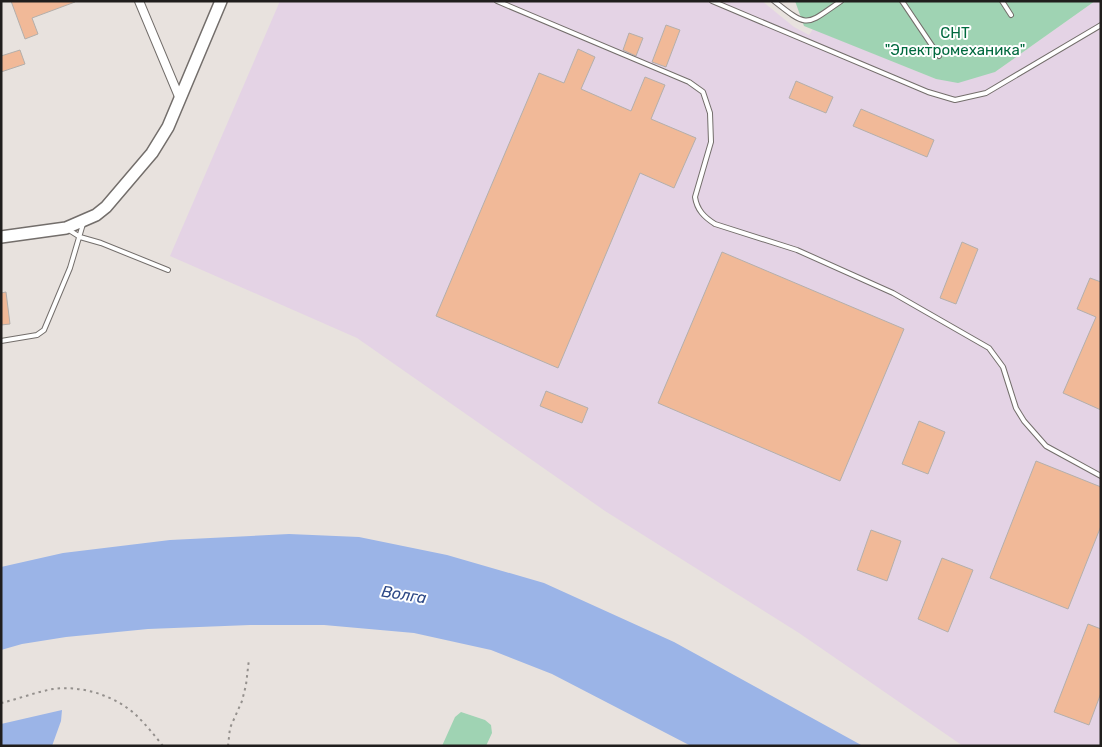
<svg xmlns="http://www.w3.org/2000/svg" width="1102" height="747" font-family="Rubik,sans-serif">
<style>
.industrial{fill:#e4d3e5}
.green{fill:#9fd3b3}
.water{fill:#9bb4e7}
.building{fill:#f1b998;stroke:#b4afab}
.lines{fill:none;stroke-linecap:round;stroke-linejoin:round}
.lane-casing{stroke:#736e6b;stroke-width:6}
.street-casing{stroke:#736e6b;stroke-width:10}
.secondary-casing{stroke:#736e6b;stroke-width:14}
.path{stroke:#94908d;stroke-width:2;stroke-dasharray:2.5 4;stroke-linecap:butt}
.lane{stroke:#fff;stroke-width:4}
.street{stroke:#fff;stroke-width:8}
.secondary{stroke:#fff;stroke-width:11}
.labels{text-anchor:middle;stroke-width:4;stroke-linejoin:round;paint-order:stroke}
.park-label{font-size:15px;fill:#00693e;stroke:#fff}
.water-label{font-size:16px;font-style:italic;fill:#2c4886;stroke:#fff}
</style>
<rect width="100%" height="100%" fill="#e8e2de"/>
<path class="industrial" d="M280 1H762L794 27 809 35 813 29 936 79 995 72 1095 1H1101V746H963L799 633 605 511 357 338 170 256Z"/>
<path class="green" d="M795 1H1095L995 72 958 83 936 79 804 26Z
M461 712 485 720 491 725 492 733 486 746H442L455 717Z"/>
<path class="water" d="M289 534 359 537 447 555 544 583 674 642 863 746H691L552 674 491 650 414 633 324 625H250L148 629 66 637 22 644 1 650V567L63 553 170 540Z
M62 710 61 721 52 746H1V724Z"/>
<path class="building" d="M11 1H75V2L32 18 38 34 25 39Z
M666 25 680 30 666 67 652 62Z
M629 33 643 38 636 56 623 50Z
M578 49 595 57 581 89 631 111 645 77 665 85 651 119 696 138 674 188 640 173 558 368 436 316 539 73 564 83Z
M20 50 25 64 1 72V56Z
M796 81 833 97 826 113 789 98Z
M861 109 934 140 927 157 853 126Z
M962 242 978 249 956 304 940 298Z
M722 252 904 329 840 481 658 403Z
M1090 278 1101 282V410L1063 393 1096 317 1077 309Z
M6 292 10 324 1 325V293Z
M546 391 588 408 582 423 540 406Z
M919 421 945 432 928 474 902 464Z
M1036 461 1101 487V526L1068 609 990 578Z
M871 530 901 541 887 581 857 570Z
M942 558 973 570 948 632 918 619Z
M1088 624 1101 629V693L1089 725 1054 712Z"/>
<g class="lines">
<g class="lane-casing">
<path id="lane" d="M497 1 689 82 703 92 710 113 711 142 695 197C697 210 704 217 715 224L797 250 893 293 989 348 1003 367 1016 408 1024 421 1046 446 1101 476
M712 1 928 92 955 100 986 93 1101 25
M774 1C809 29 806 25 841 1
M902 1 939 56
M1002 1 1011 15
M69 230 80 237 101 243 168 270
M1 341 37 335 44 330 70 268 83 224"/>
</g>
<g class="street-casing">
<path id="street" d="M139 1 180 99"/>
</g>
<g class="secondary-casing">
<path id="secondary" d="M1 237 66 228 96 215 106 207 152 153 168 127 221 1"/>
</g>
<path class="path" d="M1 703C18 699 36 692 53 689 82 685 117 696 138 717 147 726 155 736 163 746
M228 746 230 728 242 701 246 685 249 659"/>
<use href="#lane" class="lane"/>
<use href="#street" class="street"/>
<use href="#secondary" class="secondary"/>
</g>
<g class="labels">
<g class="park-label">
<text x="955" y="38">СНТ<tspan x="955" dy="17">"Электромеханика"</tspan></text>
</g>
<g class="water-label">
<text transform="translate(404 594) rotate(9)" y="6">Волга</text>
</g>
</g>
<rect width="1102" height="747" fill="none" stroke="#201e1d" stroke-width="5"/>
</svg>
